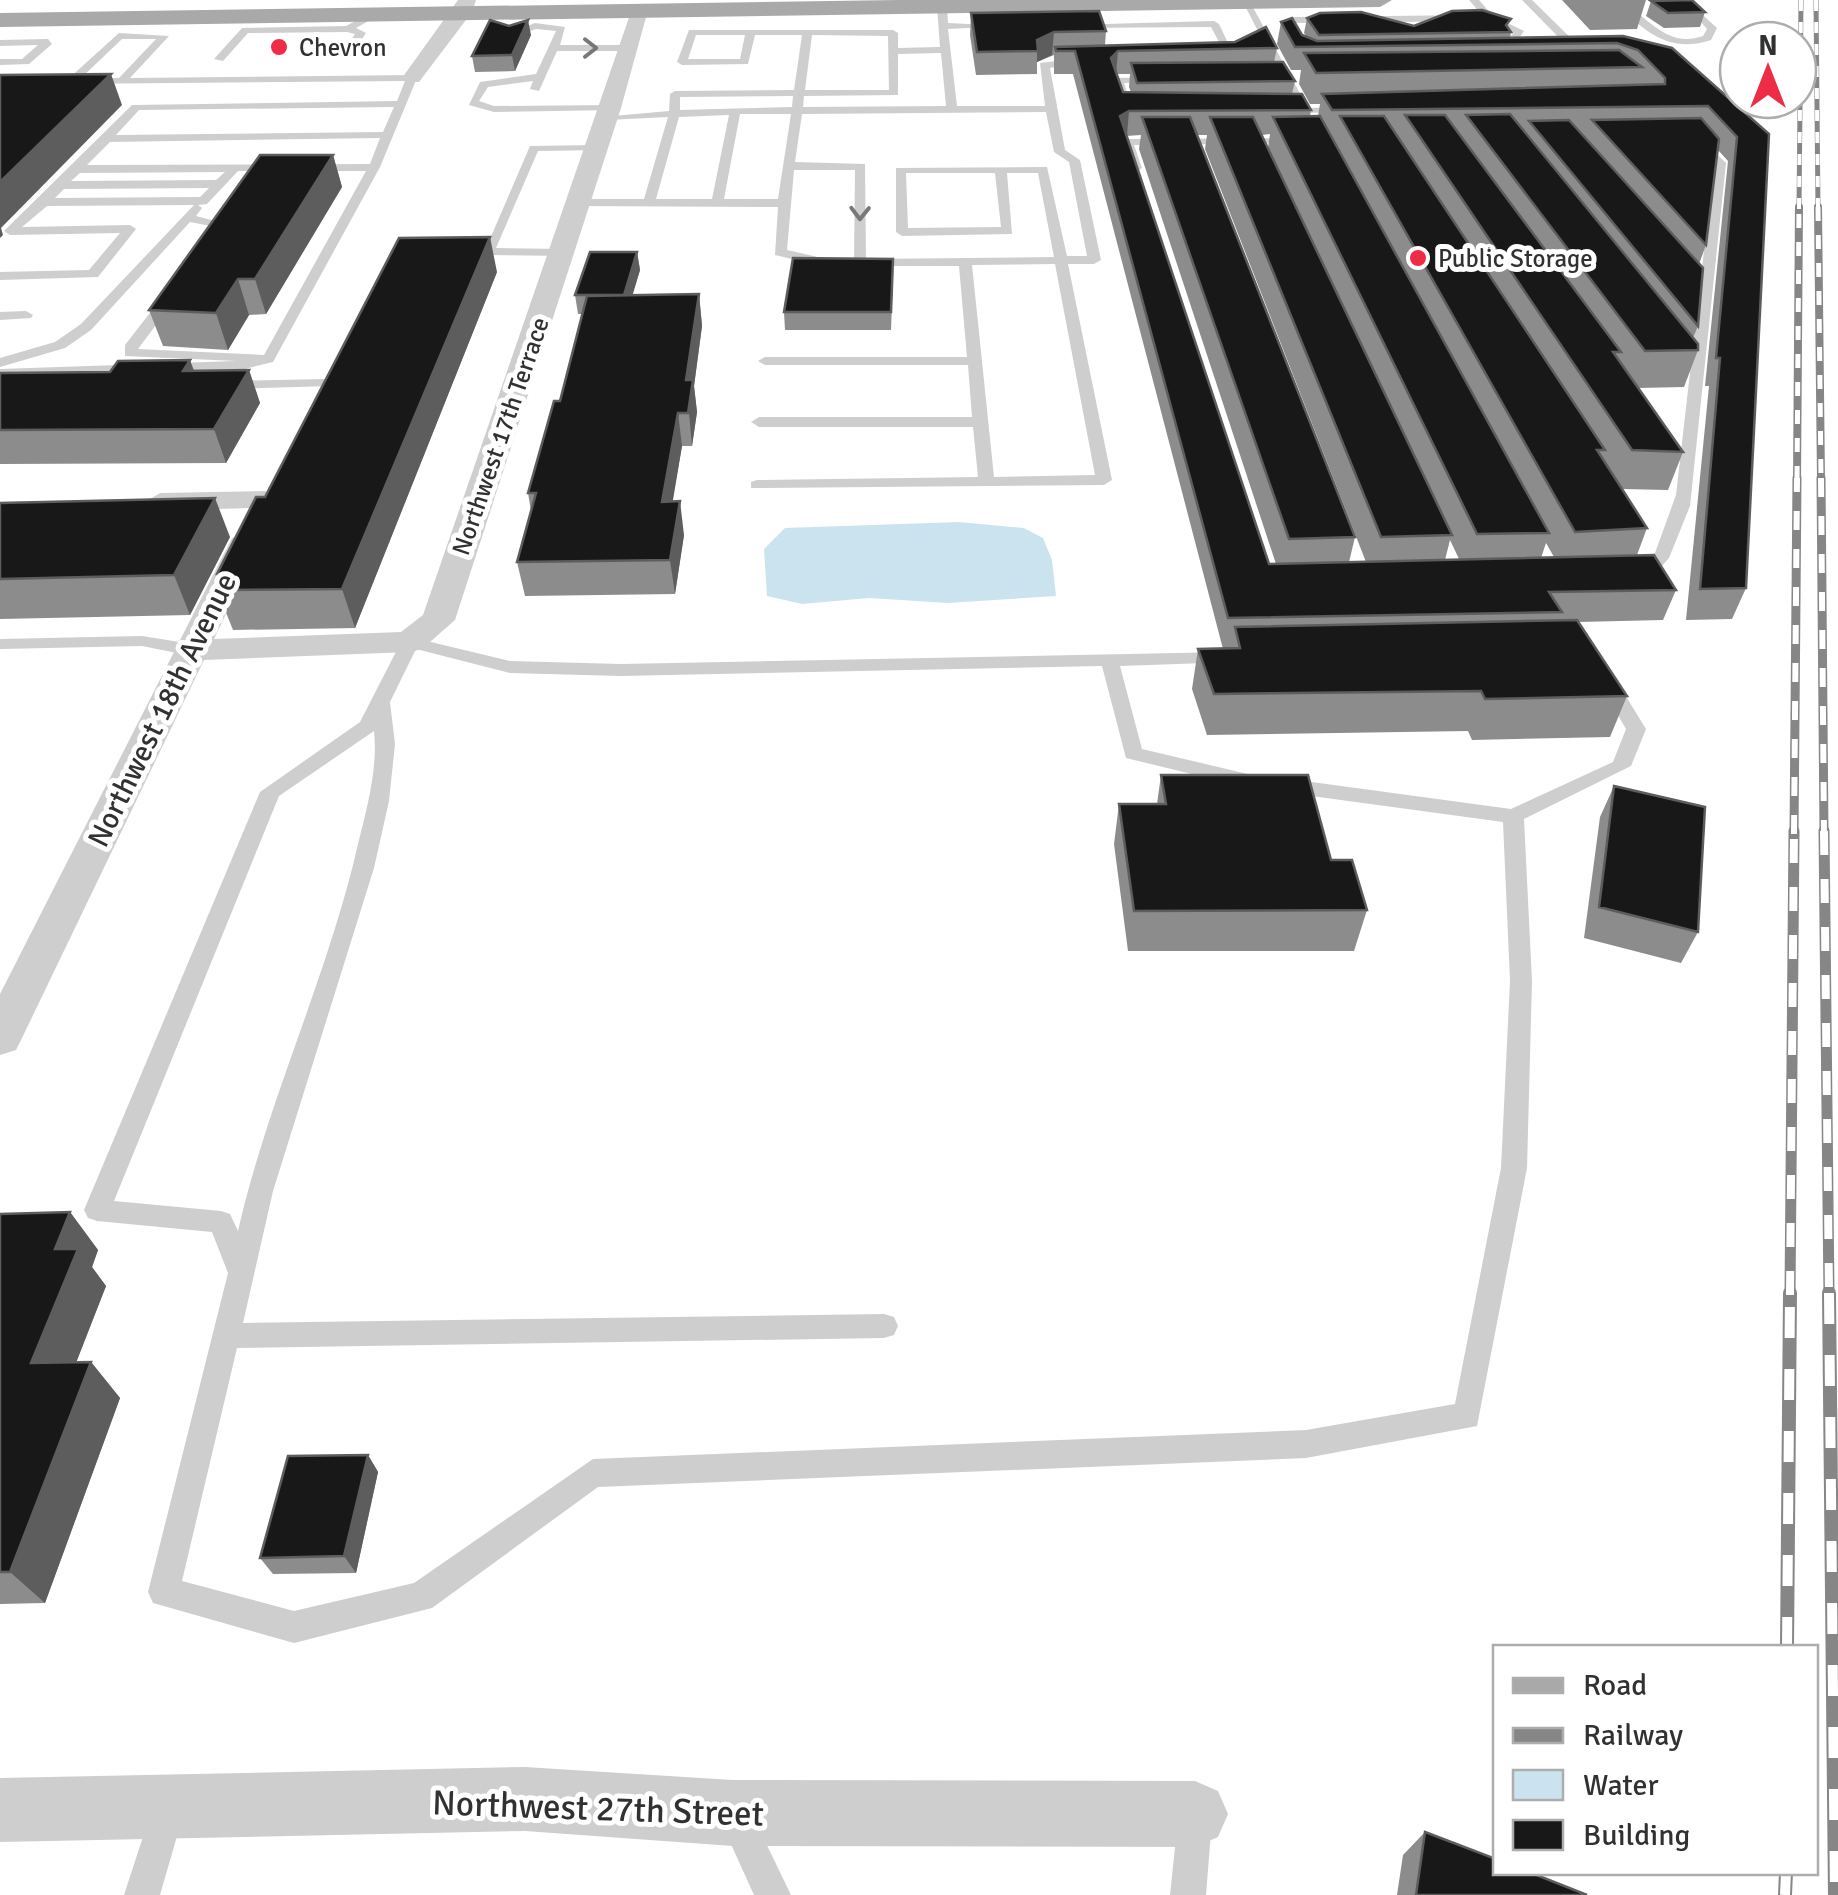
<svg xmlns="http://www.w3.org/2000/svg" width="1838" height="1895" font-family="Signika,sans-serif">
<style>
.water{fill:#cbe3ef}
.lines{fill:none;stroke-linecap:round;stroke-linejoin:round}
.lane{fill:#cecece;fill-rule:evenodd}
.street{fill:#cecece;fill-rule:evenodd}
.primary{fill:#a9a9a9;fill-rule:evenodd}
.rail-far4-casing{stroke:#868686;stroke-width:5}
.rail-far3-casing{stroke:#868686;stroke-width:8}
.rail-far2-casing{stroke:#868686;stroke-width:9}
.rail-far1-casing{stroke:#868686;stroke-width:11}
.rail-casing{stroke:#868686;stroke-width:14}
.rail-far4{stroke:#fff;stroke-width:4;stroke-dasharray:11;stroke-linecap:butt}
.rail-far3{stroke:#fff;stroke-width:5;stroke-dasharray:14;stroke-linecap:butt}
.rail-far2{stroke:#fff;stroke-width:6;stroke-dasharray:19;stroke-linecap:butt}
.rail-far1{stroke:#fff;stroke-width:8;stroke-dasharray:24;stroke-linecap:butt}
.rail{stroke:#fff;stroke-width:10;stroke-dasharray:31;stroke-linecap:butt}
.wall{fill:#8c8c8c;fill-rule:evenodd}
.shaded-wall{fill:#5d5d5d}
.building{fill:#181818;stroke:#5d5d5d;stroke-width:2.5}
.oneway{stroke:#787878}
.poi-dot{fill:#ef2c45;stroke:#fff;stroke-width:4}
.labels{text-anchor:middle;stroke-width:10;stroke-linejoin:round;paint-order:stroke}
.far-poi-label{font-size:25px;fill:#313131;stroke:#fff;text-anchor:start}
.far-street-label{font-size:25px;fill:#313131;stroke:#fff}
.street-label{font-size:30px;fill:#313131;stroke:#fff}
.near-street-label{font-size:35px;fill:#313131;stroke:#fff}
</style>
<rect width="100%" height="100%" fill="#fff"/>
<path class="water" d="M959 522 1024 528 1043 538 1052 560 1056 596 948 603 869 598 802 604 767 596 764 549 785 528Z"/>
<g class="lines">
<path class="lane" d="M1242 0 1250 2 1308 108 1346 107 1350 112 1300 113Z
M1469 0H1479L1493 16 1524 31 1517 41 1527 56H1519L1506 40 1514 33 1488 21 1293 23 1304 42 1299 45 1282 22 1292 17 1482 15Z
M1522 0H1532L1584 51V55H1576Z
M942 3 947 6 948 23 1006 26 948 29 957 106H1045L1040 63 1082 58 1087 61 1050 68 1065 150 1080 160 1101 260 1094 264H1068L1112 480 1104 485 751 488V482L757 480 978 477 973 427H759L751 422 759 417H972L968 365H765L758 361 765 357H967L959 266H854L855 170H794L787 250 831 260 833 263 826 267 775 255 778 207 575 206V200L579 199H644L668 117 608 120 602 117 669 111 670 94 675 91 794 90 802 35H755L748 64 682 65 677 62 689 30H893L898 33V48L940 47 937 6ZM696 35H745L740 59H688ZM812 35 888 36 889 90H805ZM941 53 946 106 803 107 804 96 898 95V54ZM793 96 792 107 680 110V97ZM1046 112 1054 152 1069 162 1087 256H1067L1047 167 896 168V232L902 236 1012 234 1007 173H1038L1054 257 866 259 865 164 795 162 802 114ZM740 114H791L778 199H724ZM729 115 712 199H656L679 117ZM906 173H995L1001 227 908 228ZM1055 264 1095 475 994 477 972 265Z
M1624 4C1652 20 1667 48 1703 36L1707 29 1688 7H1694L1717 28 1711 40C1671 53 1649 34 1621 9Z
M376 10 379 15 356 28 366 33 351 55 342 53 355 34 347 32 248 33 223 61 214 59 242 28 346 26Z
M1214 21 1219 24 1236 60 1215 61V57L1226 55 1211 27 1073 28 1068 25Z
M535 23 565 27 560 45H628L633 48 628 51H557L539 91 530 89 533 81 488 87 479 101 494 106 611 105 615 110 494 112 469 105 480 82 536 74 556 31 536 29 510 38 505 35Z
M119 33 169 36 130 78 412 75 417 78 380 167 273 362 236 371 0 377V369L236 361 125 356V345L167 291 172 290 179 294 138 349 264 355 366 171H238L207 204 198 205 202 208 196 216 230 225 219 239 209 236 216 227 190 222 91 330 65 348 0 367V358L55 342 81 324 194 205 47 206 22 227 130 225 136 229 98 277 0 280V272L89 270 120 233 10 235 4 231 132 105 397 101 405 81 67 84V80ZM122 39H156L119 78 80 79ZM394 107 383 132 116 135 139 110ZM380 138 370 164 87 165 110 142ZM225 172 216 180 71 181 80 173ZM209 188 200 197 55 198 64 189Z
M48 39 52 44 29 64 0 65V59H22L38 45 0 46V40Z
M1164 77 1160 82 1124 83 1132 109 1123 111 1114 78Z
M1695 133 1726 163 1690 506 1669 558 1653 576 1637 582 1628 577 1655 553 1676 495 1714 163 1689 136Z
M1298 138 1302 143 1134 145 1142 168 1136 172 1130 168 1121 142 1127 139Z
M597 145 601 150 538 151 496 248 562 249 568 253 567 256 483 255 530 146Z
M26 311 33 315 31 318 0 320V312Z
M326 379 333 383 331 386 223 389 216 385 223 381Z
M142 636 192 644 201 650 192 656 142 646 0 649V639Z
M410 637 510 661 621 664 1227 652 1234 654V662L1120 666 1142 749 1252 775 1255 780 1245 787 1126 758 1102 666 621 676 510 673 416 649 390 702 395 744 389 801 374 868 273 1191 243 1323 884 1314 894 1317 898 1326 894 1335 884 1338 237 1348 182 1581 294 1611 414 1583 593 1459 1306 1430 1455 1404 1501 1168 1510 981 1503 822 1282 792 1272 785 1282 778 1511 809 1613 762 1626 729 1598 681 1607 675 1614 677 1646 729 1631 766 1524 819 1532 981 1527 1168 1477 1426 1306 1458 598 1487 432 1608 294 1643 153 1603 148 1592 228 1273 212 1232 97 1221 88 1218 84 1210 260 792 360 722 401 642ZM374 731C378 768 367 808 358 844 328 976 268 1099 238 1231L230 1214 221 1211 114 1201 279 796Z
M167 1795 179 1800 184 1812 160 1895H124L155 1800Z
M1195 1802 1207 1807 1212 1819 1206 1895H1170L1178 1819 1183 1807Z
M737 1803 749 1808 791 1895H754L720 1820 725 1808Z"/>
<path class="street" d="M458 0H476L472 12 419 82H405L402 78Z
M633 6 648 10 621 108 455 620 422 649 410 652 204 660 22 1038 16 1050 0 1055V994L232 538 243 535 259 545 214 639 401 632 423 615Z
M265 491 280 500 276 507 160 511 145 502 160 493Z
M525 1767 733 1780 1195 1781 1218 1791 1228 1814 1218 1837 1195 1847 733 1846 525 1831 0 1842V1778Z"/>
<path class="primary" d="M898 0H1392L1380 7 0 27V13Z"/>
<g class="rail-far4-casing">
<path id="rail-far4" d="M1816 0 1818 209
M1799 209 1801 0"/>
</g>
<g class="rail-far3-casing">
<path id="rail-far3" d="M1818 207 1821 480
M1797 480 1799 207"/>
</g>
<g class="rail-far2-casing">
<path id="rail-far2" d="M1821 478 1824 834
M1794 834 1797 478"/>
</g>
<g class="rail-far1-casing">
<path id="rail-far1" d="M1824 831 1829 1295
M1790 1295 1794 831"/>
</g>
<g class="rail-casing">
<path id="rail" d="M1829 1293 1835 1895
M1787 1648 1790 1293
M1785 1895 1786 1872"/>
</g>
<use href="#rail-far4" class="rail-far4"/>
<use href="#rail-far3" class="rail-far3"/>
<use href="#rail-far2" class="rail-far2"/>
<use href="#rail-far1" class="rail-far1"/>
<use href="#rail" class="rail"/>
</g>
<path class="wall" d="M1562 0H1646L1637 29 1590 30Z
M1649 0H1692L1705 12 1700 27 1664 28 1646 16 1651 1H1660Z
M971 13 1106 31 1105 45 1277 48 1274 62 1295 81 1292 94 1311 110 1310 116H1318L1320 104H1310L1299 84 1301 70H1291L1277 44 1281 22 1307 37 1304 33 1307 18 1414 26 1509 28 1511 32 1510 38 1623 36 1769 134 1746 588 1732 619 1686 620 1709 386H1705L1728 161 1718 150 1706 245 1699 264 1698 326 1693 338 1698 350 1684 387 1638 388 1683 452 1668 490 1622 489 1647 528 1637 555 1676 590 1663 620 1578 622 1627 696 1610 737 1472 740 1468 731 1207 735 1192 689 1198 649H1223L1073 74H1054V55L1037 62V74L976 75 970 35ZM1116 74H1130L1129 87 1131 92H1123ZM1270 134 1268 148 1262 135ZM1141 135 1139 149 1276 564H1269L1126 136ZM1197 135H1207L1205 149 1366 562H1349L1355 537ZM1450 540 1459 559 1445 560ZM1546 543 1554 557 1541 558Z
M509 26 531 35 515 71 475 72 472 56Z
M333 155 342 187 266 314 249 315 228 350 163 346 149 310Z
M637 252 640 270 632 295 699 294 702 326 694 386 697 412 692 446H682L672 502 684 535 675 594 525 596 517 562 531 511 528 493 560 401 583 314H578L575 295Z
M497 272 355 628 233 630 217 590 220 584 217 574 265 497Z
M893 277 891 330H785L784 312Z
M249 370 260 403 226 463 0 464V373Z
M0 503 230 537 190 615 0 619Z
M1161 775 1331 860 1367 910 1354 951H1128L1114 844 1119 804H1157Z
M1614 786 1698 932 1681 963 1584 938 1600 817Z
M70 1212 98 1250 92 1267 106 1286 76 1362H91L120 1398 45 1603 0 1604V1214Z
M368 1455 378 1472 356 1573 273 1574 260 1558Z
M1425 1832 1587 1895H1397L1403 1855Z"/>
<path class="shaded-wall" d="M528 20 531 35 515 71 512 55Z
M1054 32 1052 55 1037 62V40Z
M1118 51 1116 74 1111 58Z
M111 74 122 105 1 228 3 235 0 238V182Z
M1129 111 1127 135 1118 141 1120 116Z
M333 155 342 187 266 314 255 279Z
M490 237 497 272 355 628 342 589Z
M637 252 640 270 627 314 624 295Z
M238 279 249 315 228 350 216 313Z
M699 294 702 326 694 386 697 412 692 446 686 380Z
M190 360 202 392 183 371Z
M249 370 260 403 226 463 214 429Z
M678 413 682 446 667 536 662 502Z
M215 498 230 537 190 615 174 575Z
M680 501 684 535 675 594 670 560Z
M70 1212 98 1250 92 1267 106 1286 62 1399 31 1363 55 1249Z
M91 1362 120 1398 45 1603 10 1572Z
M368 1455 378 1472 356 1573 344 1556Z"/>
<path class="building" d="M1692 0 1705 12 1668 13 1651 1Z
M1482 10 1511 19 1506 25 1511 32 1319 35 1307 18 1320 13 1361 12 1414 26 1452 11Z
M1099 11 1106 31 1054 32 1037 40 1038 51 977 52 971 13Z
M1292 18 1302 35 1317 41 1623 36 1672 48 1769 134 1746 588 1700 589 1720 358H1716L1737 137 1708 106 1332 110 1322 94 1665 84V78L1638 50 1617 43 1295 47 1281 22Z
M490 20 509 26 528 20 512 55 472 56Z
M1266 27 1277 48 1118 51 1111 58 1123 92 1302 94 1311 110 1129 111 1120 116 1269 564 1654 555 1676 590 1549 592 1562 612 1228 618 1075 51H1056L1055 47 1235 42Z
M1619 50 1642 67 1316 73 1304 53Z
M1283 62 1295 81 1137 83 1131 63Z
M111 74 0 182V75Z
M1510 114 1698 344V350L1645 351 1466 115Z
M1405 115H1445L1621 352H1613L1683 452 1632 450Z
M1320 116 1549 533 1477 534 1273 117Z
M1340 116H1384L1605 450H1597L1647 528 1575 532Z
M1142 117H1190L1355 537 1289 539Z
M1210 117H1253L1452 535 1381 537Z
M1701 118 1719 139 1706 245 1592 120Z
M1569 120 1703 268 1698 326 1529 121Z
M260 155H333L255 279H238L216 313 149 310Z
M490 237 342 589 217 590 225 574H217L256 497H265L399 238Z
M590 252H637L624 295H575Z
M793 258 893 259 891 312H784Z
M699 294 686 380H693L688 413H678L662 502 680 501 670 560 517 562 536 493H528L554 401H560L587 296Z
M190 360 183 371 249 370 214 429 0 430V373L110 372 118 361Z
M215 498 174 575 0 579V503Z
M1577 620 1627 696 1485 699 1481 691 1214 694 1198 649 1240 648 1235 627Z
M1161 775H1308L1331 860H1352L1367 910 1134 911 1119 804H1166Z
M1614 786 1705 807 1698 932 1599 907Z
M70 1212 55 1249H78L31 1363 91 1362 10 1572H0V1214Z
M368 1455 344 1556 260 1558 288 1456Z
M1425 1832 1496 1859V1872H1529L1587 1895H1416Z"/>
<defs><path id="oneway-chevron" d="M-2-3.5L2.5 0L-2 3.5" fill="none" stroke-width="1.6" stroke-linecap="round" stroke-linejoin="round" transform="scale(2.5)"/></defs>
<g class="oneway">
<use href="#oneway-chevron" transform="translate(590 48)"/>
<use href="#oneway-chevron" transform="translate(860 213) rotate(91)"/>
</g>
<g class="poi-dot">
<circle cx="279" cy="47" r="10"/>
<circle cx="1418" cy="258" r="10"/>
</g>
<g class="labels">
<g class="far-poi-label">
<text x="299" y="56">Chevron</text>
<text x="1438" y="267">Public Storage</text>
</g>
<g class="far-street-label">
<text transform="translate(500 436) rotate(-71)" y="9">Northwest 17th Terrace</text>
</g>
<g class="street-label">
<text transform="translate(162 710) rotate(-64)" y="10">Northwest 18th Avenue</text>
</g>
<g class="near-street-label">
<text transform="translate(598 1808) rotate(2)" y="12">Northwest 27th Street</text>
</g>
</g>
<rect x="1493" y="1645" width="325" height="230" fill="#ffffff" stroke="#adadad" stroke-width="2.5"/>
<rect x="1513" y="1678" width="50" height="15" fill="#a9a9a9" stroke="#adadad" stroke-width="2.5"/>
<text x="1583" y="1695" font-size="30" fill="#313131">Road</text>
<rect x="1513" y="1728" width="50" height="15" fill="#868686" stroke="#adadad" stroke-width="2.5"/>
<text x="1583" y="1745" font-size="30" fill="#313131">Railway</text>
<rect x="1513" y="1770" width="50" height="30" fill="#cbe3ef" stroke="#adadad" stroke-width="2.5"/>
<text x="1583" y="1795" font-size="30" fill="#313131">Water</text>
<rect x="1513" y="1820" width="50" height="30" fill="#181818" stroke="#adadad" stroke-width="2.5"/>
<text x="1583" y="1845" font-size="30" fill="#313131">Building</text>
<g transform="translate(1768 70)"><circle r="48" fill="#ffffff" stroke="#adadad" stroke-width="2.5"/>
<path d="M0-8L18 38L0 25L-18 38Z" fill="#ef2c45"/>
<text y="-15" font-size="28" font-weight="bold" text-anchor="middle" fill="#313131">N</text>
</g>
</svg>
